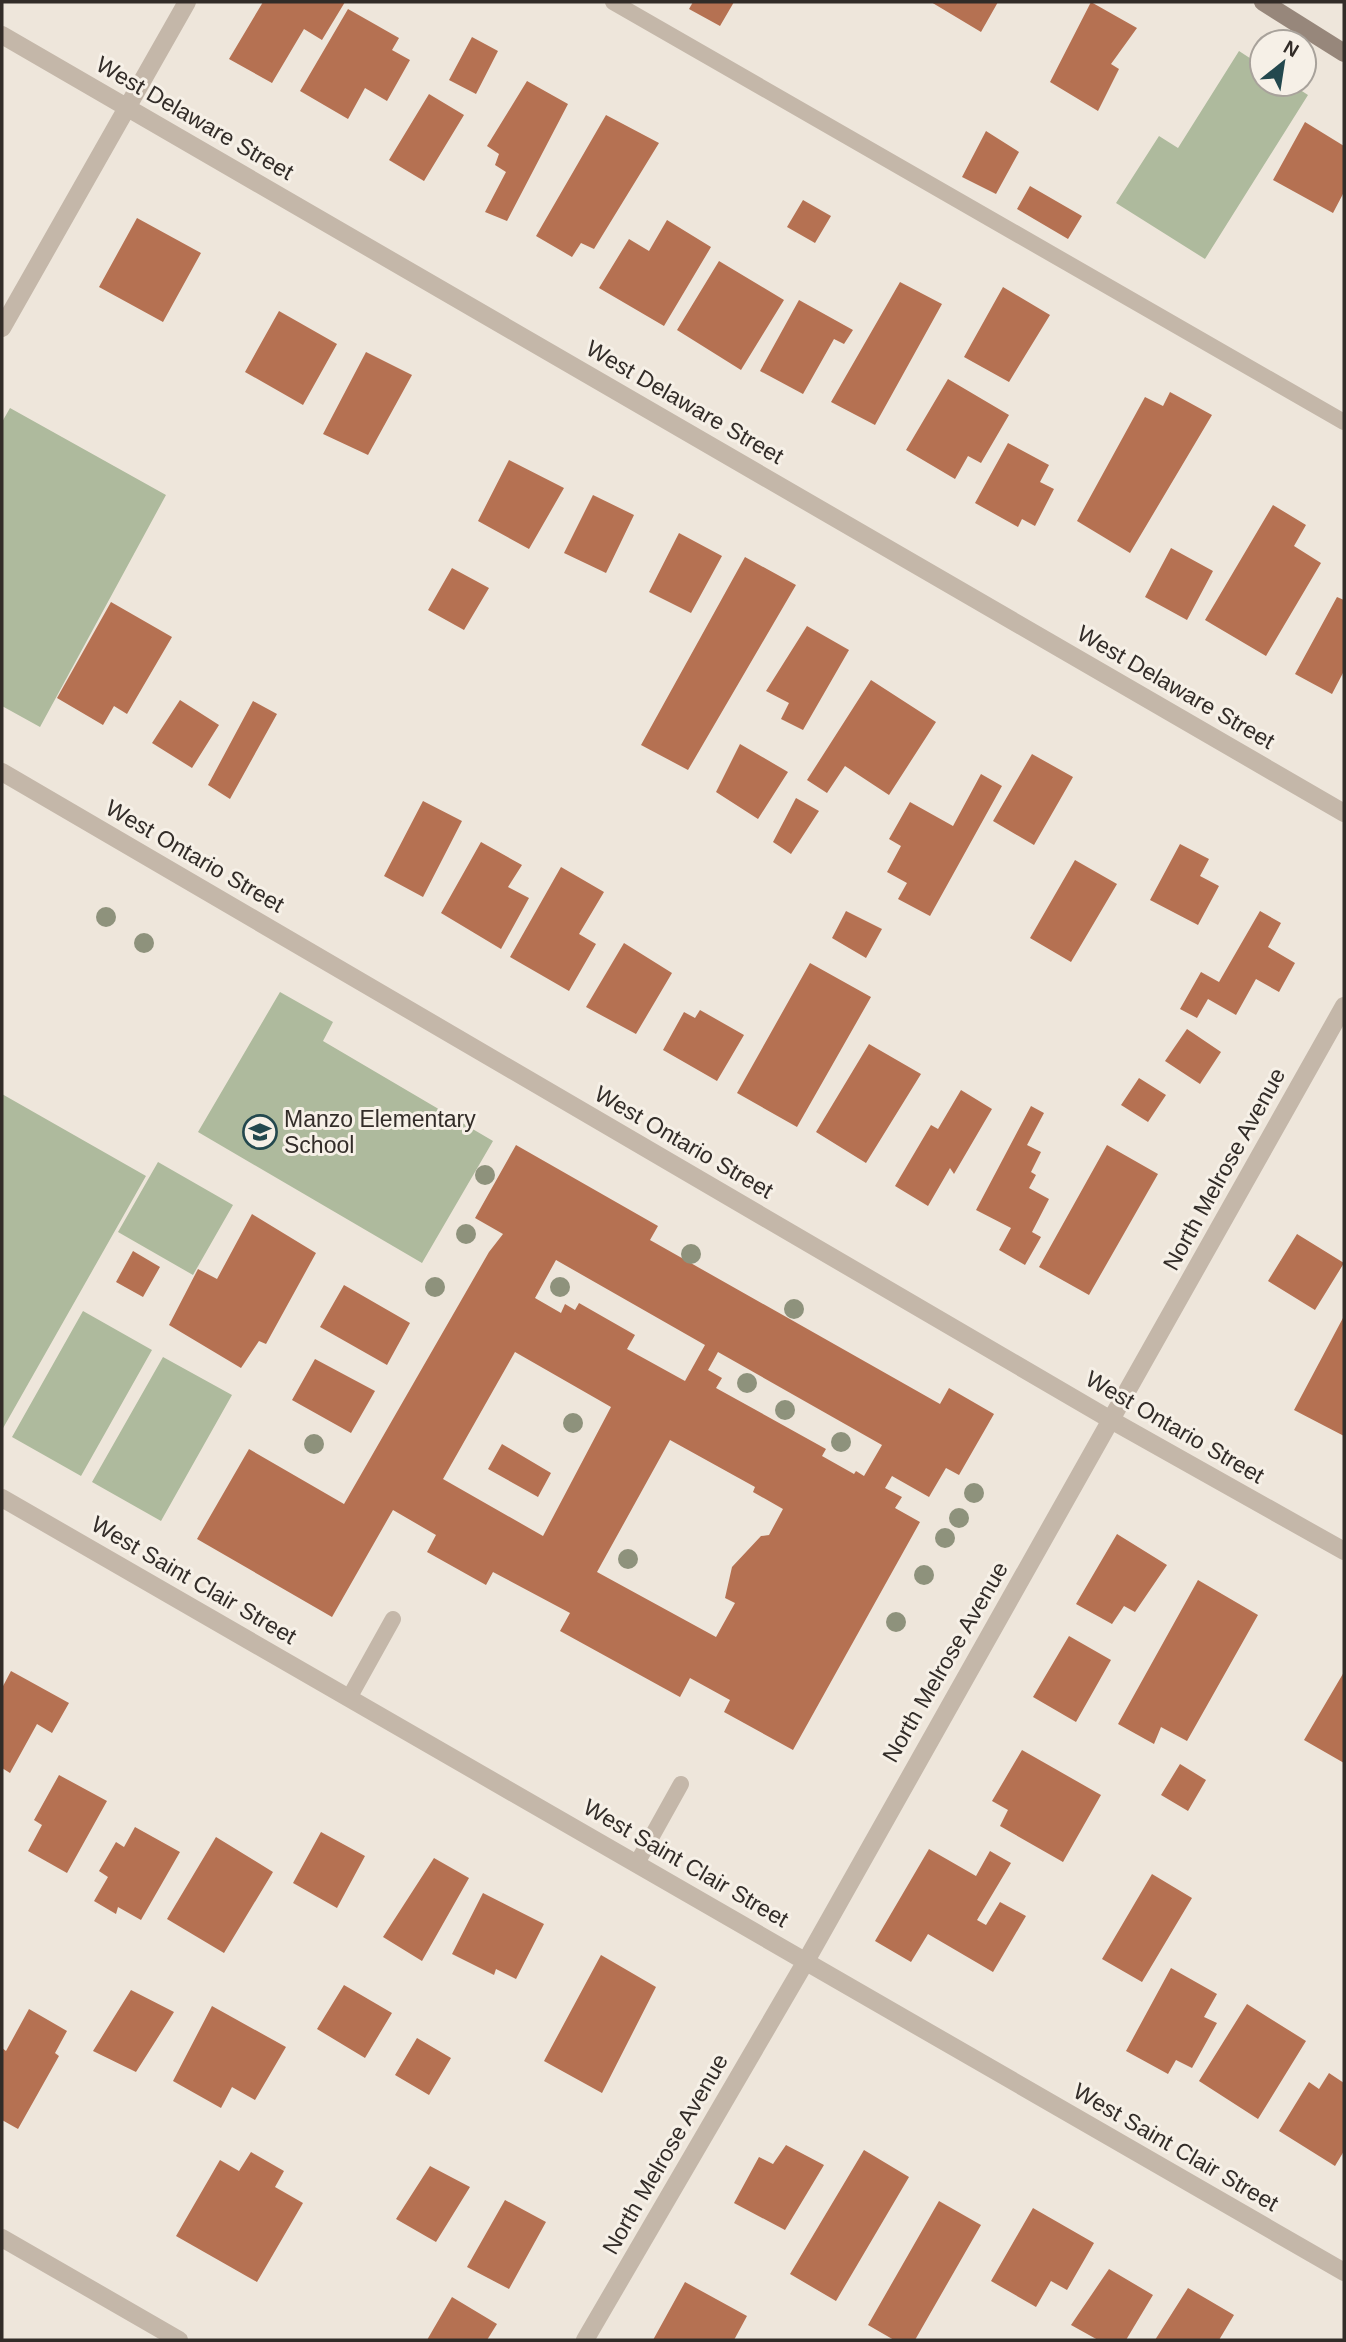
<svg xmlns="http://www.w3.org/2000/svg" width="1346" height="2342" font-family="Arial,sans-serif">
<style>
.green{fill:#aeba9d}
.building{fill:#b57152;fill-rule:evenodd}
.lines{fill:none;stroke-linecap:round;stroke-linejoin:round}
.service{stroke:#c4b7a9;stroke-width:16}
.minor{stroke:#c4b7a9;stroke-width:18}
.secondary{stroke:#97877b;stroke-width:18}
.tree{fill:#8e927c}
.labels{text-anchor:middle;stroke-width:6;stroke-linejoin:round;paint-order:stroke}
.street-label{font-size:23px;fill:#322c28;stroke:#f6f0e7}
.poi-label{font-size:23px;fill:#322c28;stroke:#f6f0e7;text-anchor:start}
</style>
<rect width="100%" height="100%" fill="#eee6db"/>
<path class="green" d="M1239 51 1262 66V84H1291L1308 95 1205 259 1116 203 1159 136 1178 148Z
M10 408 166 495 40 727 2 706V422Z
M280 992 333 1022 323 1041 493 1141 422 1263 198 1132Z
M2 1094 146 1176 2 1430Z
M158 1162 233 1205 193 1275 118 1232Z
M83 1311 152 1350 81 1476 12 1437Z
M163 1357 232 1395 161 1521 92 1482Z"/>
<path class="building" d="M263 2H345L322 40 304 29 272 83 229 59Z
M693 2H734L720 26 689 9Z
M931 2H998L981 32Z
M1091 2 1137 28 1111 64 1119 69 1098 111 1050 82Z
M348 9 399 38 392 50 410 60 387 101 365 88 348 119 300 91Z
M472 37 498 51 476 94 449 80Z
M527 81 568 104 507 221 485 212 506 172 495 165 499 154 487 146Z
M429 94 464 115 424 181 389 160Z
M606 115 659 143 594 249 581 243 572 257 536 236Z
M1305 122 1344 146V192L1333 213 1273 180Z
M986 131 1019 152 996 194 962 177Z
M1030 186 1082 216 1068 239 1017 209Z
M803 200 831 216 815 243 787 227Z
M137 218 201 253 163 322 99 287Z
M667 220 711 247 664 326 599 288 629 239 649 251Z
M719 261 784 300 741 370 677 330Z
M900 282 942 304 875 425 831 402Z
M1003 287 1050 315 1009 382 964 357Z
M799 300 853 330 844 344 834 339 803 394 760 371Z
M279 311 337 344 303 405 245 372Z
M366 352 412 375 368 455 323 434Z
M948 379 1009 415 981 463 968 456 955 479 906 450Z
M1170 392 1212 415 1130 553 1077 521 1145 397 1163 406Z
M1008 443 1049 465 1040 482 1054 489 1035 526 1022 519 1018 527 975 503Z
M509 460 564 488 529 549 478 521Z
M593 495 634 515 606 573 564 553Z
M1273 505 1306 525 1294 546 1321 563 1266 656 1205 620Z
M679 533 722 556 691 613 649 592Z
M1171 548 1213 571 1187 620 1145 597Z
M745 557 796 585 688 770 641 745Z
M452 568 489 588 464 630 428 610Z
M1337 597 1344 600V671L1332 694 1295 674Z
M111 602 172 637 127 714 114 706 103 725 57 698Z
M807 626 849 650 803 730 781 719 789 703 766 691Z
M871 680 936 722 889 795 845 766 827 793 807 780Z
M180 700 219 725 192 768 152 743Z
M253 701 277 714 230 799 208 785Z
M740 744 788 772 758 819 716 792Z
M1032 754 1073 777 1034 845 993 821Z
M981 774 1002 786 930 916 898 899 907 883 887 872 901 846 889 839 910 802 953 826Z
M796 798 819 811 791 854 773 842Z
M423 801 462 821 423 897 384 876Z
M481 842 522 865 508 887 529 898 501 949 441 913Z
M1180 844 1209 859 1200 876 1219 886 1198 925 1150 900Z
M1075 860 1117 884 1071 962 1030 938Z
M561 867 604 892 579 934 596 944 569 991 510 957Z
M846 911 882 929 866 958 832 938Z
M1260 911 1281 923 1268 947 1295 963 1279 992 1256 979 1236 1015 1208 999 1197 1018 1180 1009 1201 972 1219 982Z
M624 943 672 973 636 1034 586 1007Z
M810 963 871 997 797 1127 737 1093Z
M700 1010 744 1035 717 1081 663 1050 684 1012 695 1018Z
M1187 1029 1221 1052 1200 1084 1165 1061Z
M869 1044 921 1074 866 1163 816 1132Z
M1139 1078 1166 1095 1148 1122 1121 1105Z
M961 1090 992 1109 954 1174 950 1168 928 1206 895 1186 931 1125 938 1129Z
M1031 1106 1044 1113 1027 1145 1041 1152 1031 1172 1036 1175 1029 1188 1049 1199 1032 1232 1041 1237 1025 1265 999 1250 1011 1228 976 1210Z
M516 1145 658 1226 650 1240 940 1404 949 1388 994 1414 959 1475 946 1468 929 1497 892 1476 885 1488 902 1497 895 1508 920 1522 793 1750 724 1712 730 1700 690 1678 680 1697 560 1631 570 1613 493 1572 486 1585 427 1552 436 1535 393 1510 332 1617 197 1539 249 1449 344 1504 489 1252 503 1234 475 1218ZM556 1260 705 1345 685 1381 627 1349 635 1335 579 1303 575 1310 565 1304 561 1313 535 1298ZM515 1352 611 1407 543 1536 443 1479ZM718 1352 882 1445 864 1476 856 1471 854 1474 822 1456 826 1449 716 1388 722 1378 708 1370ZM670 1440 755 1487 753 1492 783 1509 769 1535 761 1536 732 1567 725 1598 735 1603 716 1637 597 1572Z
M1107 1145 1158 1174 1089 1295 1039 1267Z
M252 1214 316 1253 266 1344 259 1341 241 1368 169 1325 198 1269 217 1279Z
M1297 1234 1344 1263 1315 1310 1268 1281Z
M133 1251 160 1267 143 1297 116 1282Z
M344 1285 410 1323 387 1365 320 1327Z
M1344 1316V1436L1294 1410Z
M315 1359 375 1391 351 1433 292 1400Z
M502 1444 551 1473 538 1497 488 1469Z
M1117 1534 1167 1565 1135 1612 1124 1606 1112 1624 1076 1604Z
M1198 1580 1258 1615 1187 1741 1161 1727 1154 1744 1118 1724Z
M1069 1636 1111 1660 1076 1722 1033 1697Z
M11 1671 69 1703 52 1733 37 1724 10 1773 2 1768V1688Z
M1344 1672V1763L1304 1740Z
M1022 1750 1101 1795 1063 1862 1000 1826 1008 1810 992 1801Z
M1180 1764 1206 1780 1188 1811 1161 1795Z
M59 1775 107 1801 67 1873 28 1851 42 1825 34 1820Z
M135 1827 180 1852 141 1920 118 1907 116 1914 94 1901 108 1877 99 1871 116 1842 124 1847Z
M321 1832 365 1856 337 1908 293 1883Z
M216 1837 273 1872 224 1953 167 1919Z
M929 1849 976 1876 990 1851 1011 1863 977 1920 986 1925 1000 1902 1026 1916 993 1972 928 1934 911 1962 875 1941Z
M434 1858 469 1878 422 1961 383 1937Z
M1152 1874 1192 1898 1142 1982 1102 1959Z
M483 1893 544 1924 516 1979 496 1969 494 1975 452 1954Z
M601 1955 656 1987 602 2093 544 2061Z
M1171 1968 1217 1994 1204 2017 1217 2023 1192 2068 1176 2060 1168 2074 1126 2051Z
M344 1985 392 2013 365 2058 317 2029Z
M131 1990 174 2012 136 2072 93 2051Z
M1247 2004 1306 2041 1258 2119 1199 2081Z
M212 2006 286 2047 255 2100 232 2087 221 2108 173 2081Z
M29 2009 67 2031 55 2053 59 2056 18 2129 2 2120V2048L6 2051Z
M417 2038 451 2058 429 2095 395 2075Z
M1329 2073 1344 2083V2151L1335 2166 1279 2131 1309 2082 1319 2089Z
M786 2145 824 2165 785 2230 734 2203 759 2157 773 2164Z
M864 2150 909 2177 836 2301 790 2274Z
M251 2152 284 2171 275 2187 303 2203 257 2282 176 2236 220 2160 239 2171Z
M430 2166 470 2187 436 2242 396 2219Z
M505 2200 546 2222 509 2289 467 2267Z
M939 2201 981 2225 915 2340H894L868 2325Z
M1033 2208 1094 2243 1067 2290 1051 2281 1036 2307 991 2281Z
M1109 2269 1153 2295 1126 2340H1098L1071 2325Z
M685 2282 747 2316 734 2340H653Z
M1188 2288 1234 2315 1219 2340H1155Z
M452 2297 497 2324 487 2340H427Z"/>
<g class="lines">
<path class="service" d="M613 2 1344 422
M349 1698 393 1619
M637 1863 681 1784"/>
<path class="minor" d="M2 35 1344 813
M2 328 187 2
M2 772 1111 1420 1344 1551
M2 1498 1344 2272
M2 2238 179 2340
M585 2340 806 1961 1344 1006"/>
<path class="secondary" d="M1263 2 1344 53"/>
</g>
<g class="tree">
<circle cx="106" cy="917" r="10"/>
<circle cx="144" cy="943" r="10"/>
<circle cx="485" cy="1175" r="10"/>
<circle cx="466" cy="1234" r="10"/>
<circle cx="691" cy="1254" r="10"/>
<circle cx="435" cy="1287" r="10"/>
<circle cx="560" cy="1287" r="10"/>
<circle cx="794" cy="1309" r="10"/>
<circle cx="747" cy="1383" r="10"/>
<circle cx="785" cy="1410" r="10"/>
<circle cx="573" cy="1423" r="10"/>
<circle cx="841" cy="1442" r="10"/>
<circle cx="314" cy="1444" r="10"/>
<circle cx="974" cy="1493" r="10"/>
<circle cx="959" cy="1518" r="10"/>
<circle cx="945" cy="1538" r="10"/>
<circle cx="628" cy="1559" r="10"/>
<circle cx="924" cy="1575" r="10"/>
<circle cx="896" cy="1622" r="10"/>
</g>
<defs>
<g id="school-ring" transform="scale(1.75)"><circle r="9.5" fill="#f6f0e7" stroke="#23484e" stroke-width="1.5"/><path d="M0-5L7-2L0 1L-7-2ZM-4 1L0 2.5L4 1V4Q0 6-4 4Z" fill="#23484e"/></g>
</defs>
<g fill-rule="evenodd">
<use href="#school-ring" x="260" y="1132"/>
</g>
<g class="labels">
<g class="street-label">
<text transform="translate(195 118) rotate(30)" y="8">West Delaware Street</text>
<text transform="translate(685 402) rotate(30)" y="8">West Delaware Street</text>
<text transform="translate(1176 687) rotate(30)" y="8">West Delaware Street</text>
<text transform="translate(195 856) rotate(30)" y="8">West Ontario Street</text>
<text transform="translate(684 1142) rotate(30)" y="8">West Ontario Street</text>
<text transform="translate(1224 1169) rotate(-61)" y="8">North Melrose Avenue</text>
<text transform="translate(1175 1427) rotate(30)" y="8">West Ontario Street</text>
<text transform="translate(194 1580) rotate(30)" y="8">West Saint Clair Street</text>
<text transform="translate(945 1662) rotate(-60)" y="8">North Melrose Avenue</text>
<text transform="translate(686 1863) rotate(30)" y="8">West Saint Clair Street</text>
<text transform="translate(1176 2147) rotate(30)" y="8">West Saint Clair Street</text>
<text transform="translate(665 2154) rotate(-60)" y="8">North Melrose Avenue</text>
</g>
<g class="poi-label">
<text x="284" y="1127">Manzo Elementary<tspan x="284" dy="26">School</tspan></text>
</g>
</g>
<rect width="1346" height="2342" fill="none" stroke="#322c28" stroke-width="7"/>
<g transform="translate(1283 63) rotate(30)"><circle r="33" fill="#f6f0e7" stroke="#a8a29b" stroke-width="2"/>
<path d="M0-5L12 26L0 18L-12 26Z" fill="#23484e"/>
<text y="-10" font-size="19" font-weight="bold" text-anchor="middle" fill="#322c28">N</text>
</g>
</svg>
